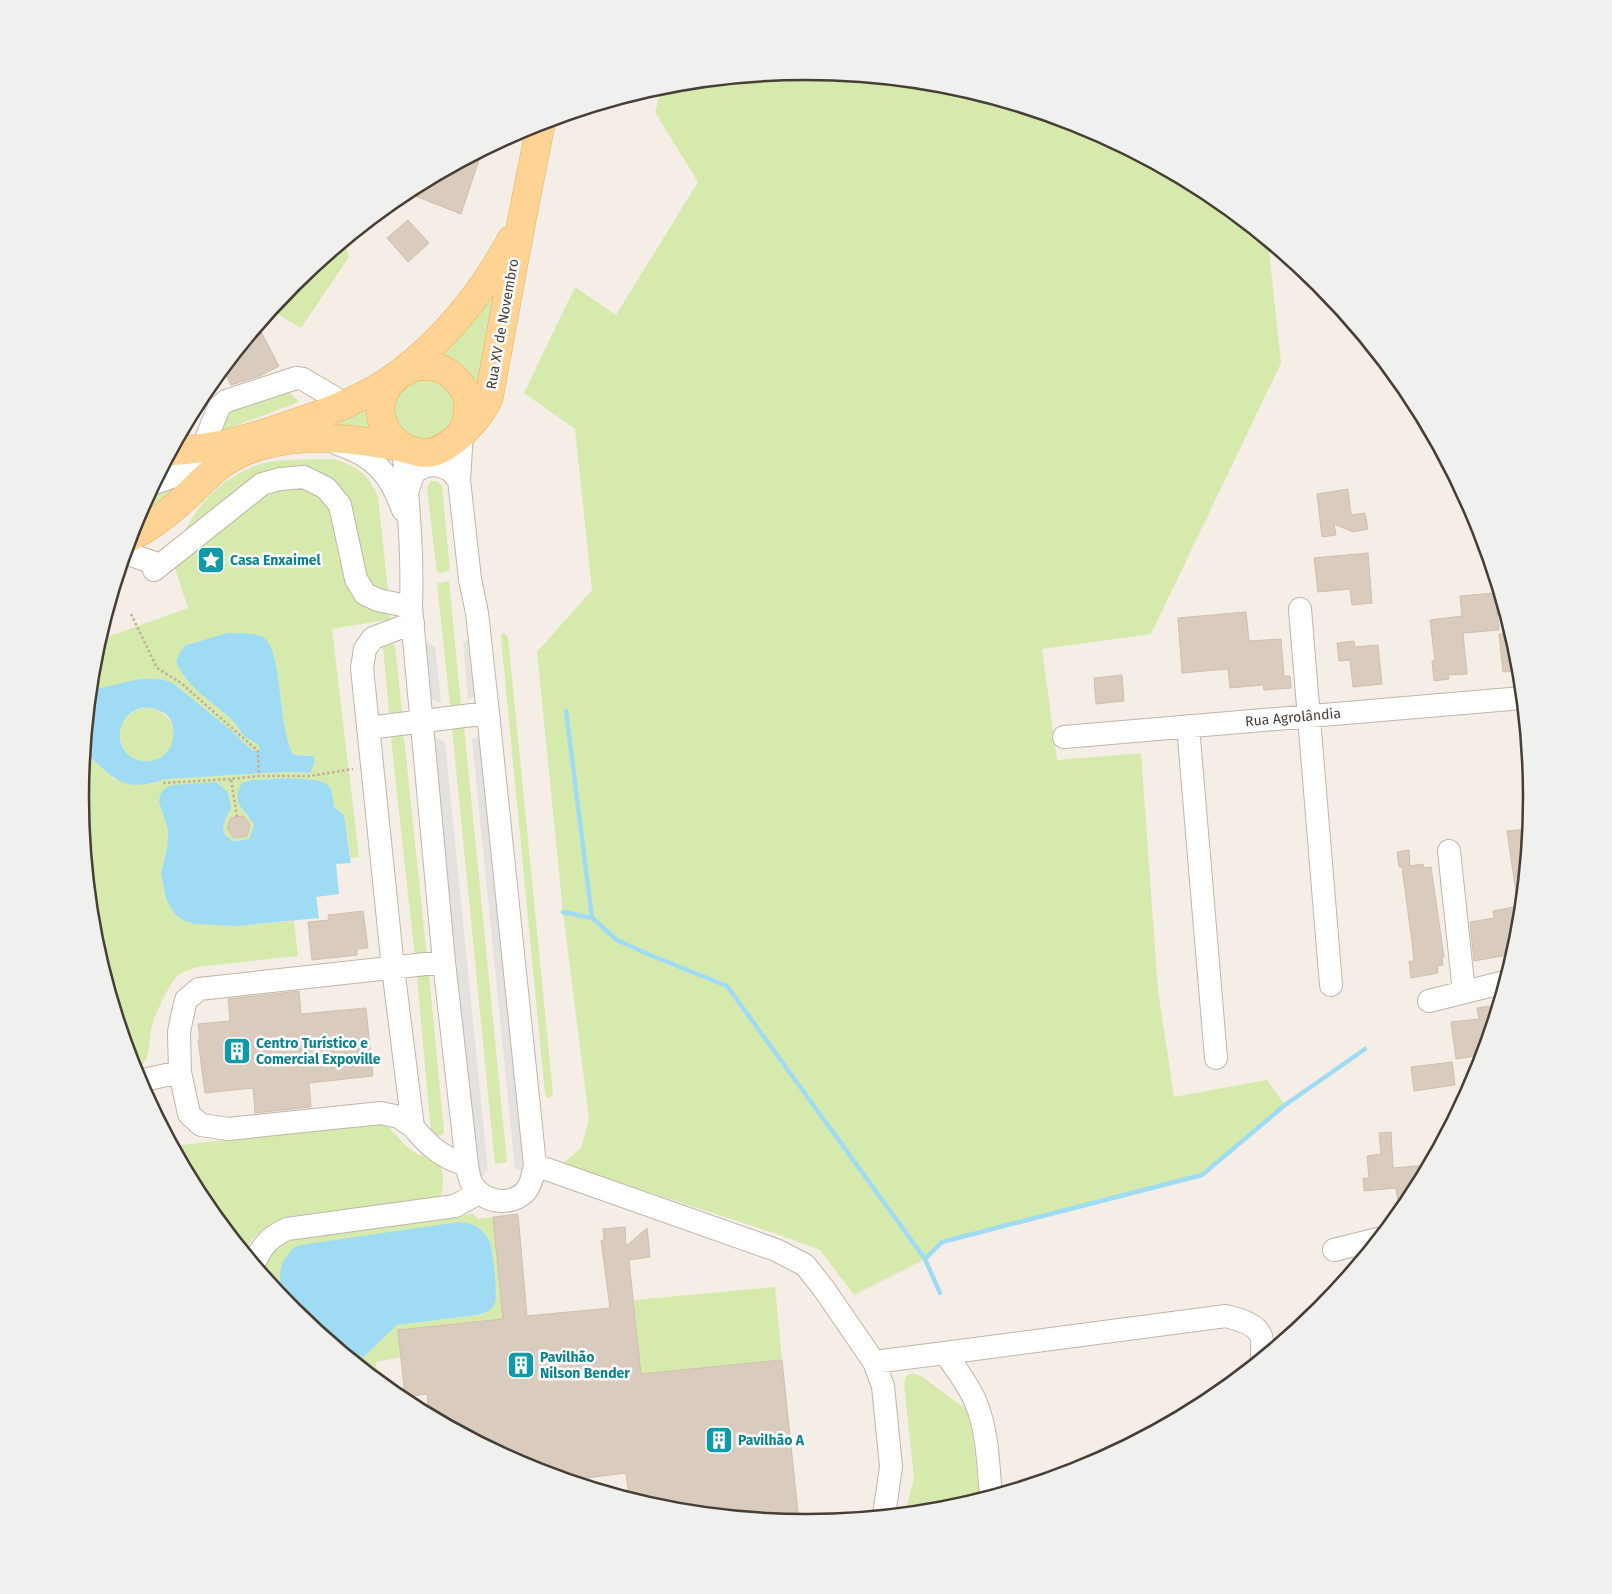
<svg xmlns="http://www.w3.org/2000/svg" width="1612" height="1594" font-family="'Fira Sans',sans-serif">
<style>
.green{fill:#d6eaad;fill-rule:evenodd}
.parking{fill:#e5e1de}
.water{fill:#9fdcf4;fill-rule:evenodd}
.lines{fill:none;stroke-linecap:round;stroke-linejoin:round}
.stream{stroke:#9fdcf4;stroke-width:4.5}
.building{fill:#d9cbbe;stroke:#d1bfae}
.minor-casing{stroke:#c0b5a8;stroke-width:24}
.major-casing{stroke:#eaaf5e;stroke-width:29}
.path{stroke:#c2ae99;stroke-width:2.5;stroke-dasharray:2.5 2.5;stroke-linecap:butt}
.minor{stroke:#fff;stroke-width:22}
.major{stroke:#ffd394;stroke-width:28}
.labels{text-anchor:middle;stroke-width:5;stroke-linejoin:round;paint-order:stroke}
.street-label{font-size:14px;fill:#473e35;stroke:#fff}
.culture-label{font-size:14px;font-weight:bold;fill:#0d838f;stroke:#fff;text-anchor:start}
.rim{fill:none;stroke:#473e35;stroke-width:2.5}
</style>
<rect width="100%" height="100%" fill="#f4eee6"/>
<path class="green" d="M806 71 948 85 1084 127 1209 194 1268 242 1281 363 1151 634 1042 649 1057 760 1141 753 1158 990 1174 1097 1267 1080 1285 1105 1202 1175 942 1242 925 1259 854 1295 820 1250 774 1233 562 1164 581 1148 589 1119 563 912 537 652 592 590 575 429 524 393 575 287 616 315 698 182 655 112 662 86Z
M345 241 349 257 301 328 271 310 293 284Z
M505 271 477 397 441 360V349Z
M425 374 455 391 457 424 430 444 398 433C388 390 386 395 425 374Z
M285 388 299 402 221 431 232 407Z
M373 401 385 439 323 430 336 421Z
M334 459C358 467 368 474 378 497L391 619 332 629 359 857 351 858 344 815 334 807 323 782 288 778 246 781 245 814 250 818 254 825 249 839 233 841 227 837 224 831 223 824 228 814V792L216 782 159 802 168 830 167 848 161 873 166 899 201 924 237 926 294 921 298 956 197 967C189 970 182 972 176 977 169 985 154 1016 152 1026 148 1043 152 1063 134 1071L94 938 80 797 85 752 115 780 151 784 165 779 285 772 310 773 315 761 308 755H294C284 739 284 720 281 702 279 683 276 665 270 648L203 640 186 645 176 661C187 688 216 703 235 723 238 727 240 732 244 736 250 741 260 742 260 751L252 750 232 731 173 683 91 690 94 655 99 640 188 608 171 556C180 541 187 525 196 512 211 491 236 471 261 464 280 458 314 460 334 459ZM244 816 250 824 247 836 234 838 227 828 231 818Z
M431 481H437L442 486 450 571 437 573 427 488Z
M185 482 177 492 136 519 148 495Z
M449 581 461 704 460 708 453 709 450 706 437 583Z
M504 633 508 637 553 1094 550 1098 547 1097 545 1094 501 638V635Z
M386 644H392L395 645 402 711 399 714H392L389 712 383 647Z
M120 735a27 27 0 1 1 54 0a27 27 0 1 1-54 0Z
M464 726 507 1162 495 1164 452 728Z
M397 735 404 737 427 957 415 958 391 739Z
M426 973 429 975 444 1131 442 1135 435 1136 431 1132 417 977 419 974Z
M384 1122 405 1145 417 1154 440 1161C443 1174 445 1185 440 1198L277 1223C259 1231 253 1235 245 1252L202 1200 173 1146Z
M473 1214 479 1219 493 1217 503 1319 398 1330 401 1357 376 1362 377 1379 357 1363 397 1325 478 1315 488 1312C490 1307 495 1300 496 1294 497 1287 495 1278 494 1270 491 1244 489 1226 459 1222L282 1289 288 1304 264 1276 267 1257 287 1240Z
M775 1287 782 1360 641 1374 634 1300Z
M913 1373 921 1376 970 1412 980 1499 947 1509 905 1513 914 1478 904 1383 906 1376Z"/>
<path class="parking" d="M474 635 480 692 468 700 463 643Z
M423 641 435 646 441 703 428 698Z
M484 732 529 1176 515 1168 472 739Z
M433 737 445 742 488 1170 478 1181Z"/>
<path class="water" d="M228 633C237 633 255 633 263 637 284 651 277 729 294 755L313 756 315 761 310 773 285 772 165 779C124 794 114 779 85 752L91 690C118 686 146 672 173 683L232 731 252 750 260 751C260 742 250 741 244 736 240 732 238 727 235 723 216 703 186 688 176 661L180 652 186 645ZM153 708C157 710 164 712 167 715 176 725 175 741 168 751 157 765 132 765 123 748 115 734 123 714 138 709 142 707 149 708 153 708Z
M288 778C296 779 322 779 327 784 333 789 333 801 334 807L344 815 351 863 336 864 339 894 316 897 319 918 237 926 194 924 183 920 175 914 166 899 161 873 167 848 168 830 159 802 160 795 164 789 172 785 216 782 228 792 231 808C224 822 217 831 233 841L249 839 254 825C246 810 229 803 242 783L252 780Z
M459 1222C467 1223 475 1224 481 1230 485 1233 488 1238 490 1243 493 1254 499 1296 494 1305 490 1312 485 1313 477 1315L397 1325 357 1363 293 1310C281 1296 274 1271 287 1256 289 1253 292 1249 295 1247 300 1245 308 1244 314 1243Z"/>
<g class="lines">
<path class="stream" d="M566 711 592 918
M563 912 592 918 617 940 650 955 727 986 925 1259 940 1293
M925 1259 942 1242 1202 1175 1285 1105 1365 1049"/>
</g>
<path class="building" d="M482 151 461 214 405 192Z
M408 220 429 243 408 262 387 238Z
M258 326 279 366 260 376 231 385 223 369Z
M1348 489 1351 515 1365 513 1368 529 1353 532 1334 524 1336 535 1322 537 1317 494Z
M219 548 223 567 202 572 198 553Z
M1368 553 1372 603 1352 605 1350 589 1318 592 1314 558Z
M1495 593 1499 630 1463 633 1467 674 1448 675 1449 679 1434 681 1432 661H1435L1430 620 1462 616 1460 596Z
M1246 612 1249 641 1281 639 1284 676H1290L1291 688 1264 690 1263 685 1230 688 1228 669 1182 673 1178 618Z
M1511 633 1518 656 1519 671 1503 672 1499 634Z
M1354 641 1355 647 1378 645 1382 684 1353 687 1350 660 1339 661 1337 643Z
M1122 675 1124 701 1096 704 1094 678Z
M244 816 250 825 247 836 234 838 227 828 231 818Z
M1529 829 1522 899H1517L1507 831Z
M1409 850 1410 866 1423 864 1424 868 1431 867 1444 957H1442L1443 965 1437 966 1438 973 1411 978 1409 961H1414L1412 942 1402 867H1399L1397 852Z
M1514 907 1518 934 1513 954 1474 961 1470 922 1494 918 1493 911Z
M363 911 368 948 357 949V955L312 960 308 922 329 920 328 915Z
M299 991 301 1014 366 1008 373 1076 309 1083 311 1107 255 1113 253 1088 205 1093 198 1040H200L198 1024 230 1021 228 999Z
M1498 1005 1482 1055 1456 1059 1451 1022 1479 1019 1477 1008Z
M1452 1062 1455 1085 1414 1091 1411 1067Z
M1391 1132 1393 1168 1428 1165 1409 1200 1398 1202 1396 1188 1364 1191 1363 1178H1369L1367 1156 1381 1154 1379 1133Z
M518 1214 527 1316 610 1308 601 1240 604 1241 603 1229 625 1227 626 1246 647 1228 650 1257 629 1260 641 1374 782 1360 799 1522 664 1509 629 1498 626 1473 570 1480 528 1467 429 1415 427 1394 405 1397 398 1330 503 1319 493 1217Z"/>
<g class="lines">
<g class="minor-casing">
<path id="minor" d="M338 444C375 456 390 474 403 510
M403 447C408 500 413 554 411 607L444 962 467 1165C468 1171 469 1179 472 1184 483 1203 511 1207 526 1191 532 1183 533 1174 535 1165L488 713 477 613 470 579 459 480 462 432
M202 449 219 407 226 401 296 378 303 379 345 404
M155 483 225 458
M407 492 414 472 425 466 438 465 450 470 459 480
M125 553 152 562
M154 570 262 484 280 479 304 477 326 488 340 505 356 579 365 594 378 600 411 607
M1300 609 1331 985
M413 623 373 638 365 649 362 668 393 968 413 1127C429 1146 442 1158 467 1165
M1188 726 1216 1058
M368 728 488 713
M1064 737 1522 698
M1449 851 1464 992
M1429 1001 1505 982
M139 1081 180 1072
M413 1127 399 1117 381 1113 228 1129 201 1125 189 1114 180 1072 179 1032 182 1017 186 1000 199 989 444 962
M535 1165 776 1250 805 1265 824 1289 874 1362 883 1386 891 1467 884 1515
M1334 1250 1378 1239
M254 1263C263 1245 268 1238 287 1229L455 1206 479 1193
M945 1353 1226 1316C1237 1319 1256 1323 1261 1336 1263 1341 1262 1351 1262 1357
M874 1362 945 1353C956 1369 969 1385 976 1403 988 1432 988 1465 991 1496"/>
</g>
<g class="major-casing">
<path id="major" d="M403 447C399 444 394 441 391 437 354 392 424 336 461 385 472 400 469 417 462 432
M172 451C212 449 245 440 283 427 323 414 366 399 400 373 447 337 483 292 511 240
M130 537C147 529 162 518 177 505 191 493 204 478 218 467 238 451 264 443 289 440 324 435 359 440 394 446 406 448 416 453 427 453 449 452 482 416 489 397L521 224 541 123"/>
</g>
<path class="path" d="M131 614 157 668 181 683 258 751 259 776
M163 783 231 779
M237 817 231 779 259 776H310L353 769"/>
<use href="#minor" class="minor"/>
<use href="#major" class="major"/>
</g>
<defs>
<g id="sight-square" transform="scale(1.4375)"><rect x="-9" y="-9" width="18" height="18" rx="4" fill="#0f9aa8" stroke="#fff"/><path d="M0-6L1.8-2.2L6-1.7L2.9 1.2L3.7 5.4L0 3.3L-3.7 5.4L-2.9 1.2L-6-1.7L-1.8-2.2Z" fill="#fff"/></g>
<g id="building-square" transform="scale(1.4375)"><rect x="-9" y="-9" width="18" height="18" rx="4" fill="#0f9aa8" stroke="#fff"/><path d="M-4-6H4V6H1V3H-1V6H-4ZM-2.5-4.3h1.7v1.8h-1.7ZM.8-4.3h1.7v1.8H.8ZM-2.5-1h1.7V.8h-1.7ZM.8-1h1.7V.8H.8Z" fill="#fff"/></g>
</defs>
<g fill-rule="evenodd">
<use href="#sight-square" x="211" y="560"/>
<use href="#building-square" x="237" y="1051"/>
<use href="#building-square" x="521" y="1365"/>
<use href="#building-square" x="719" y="1440"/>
</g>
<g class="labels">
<g class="street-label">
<text transform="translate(502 324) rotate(-80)" y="5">Rua XV de Novembro</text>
<text transform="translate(1293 717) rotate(-5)" y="5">Rua Agrolândia</text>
</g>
<g class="culture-label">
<text x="230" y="565">Casa Enxaimel</text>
<text x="256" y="1048">Centro Turístico e<tspan x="256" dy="16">Comercial Expoville</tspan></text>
<text x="540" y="1362">Pavilhão<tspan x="540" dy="16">Nilson Bender</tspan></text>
<text x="738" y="1445">Pavilhão A</text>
</g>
</g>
<path d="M0 0H1612V1594H0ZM89 797a717 717 0 1 1 1434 0a717 717 0 1 1-1434 0Z" fill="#f0f0ef" fill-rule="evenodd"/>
<path class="rim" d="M89 797a717 717 0 1 1 1434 0a717 717 0 1 1-1434 0Z"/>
</svg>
